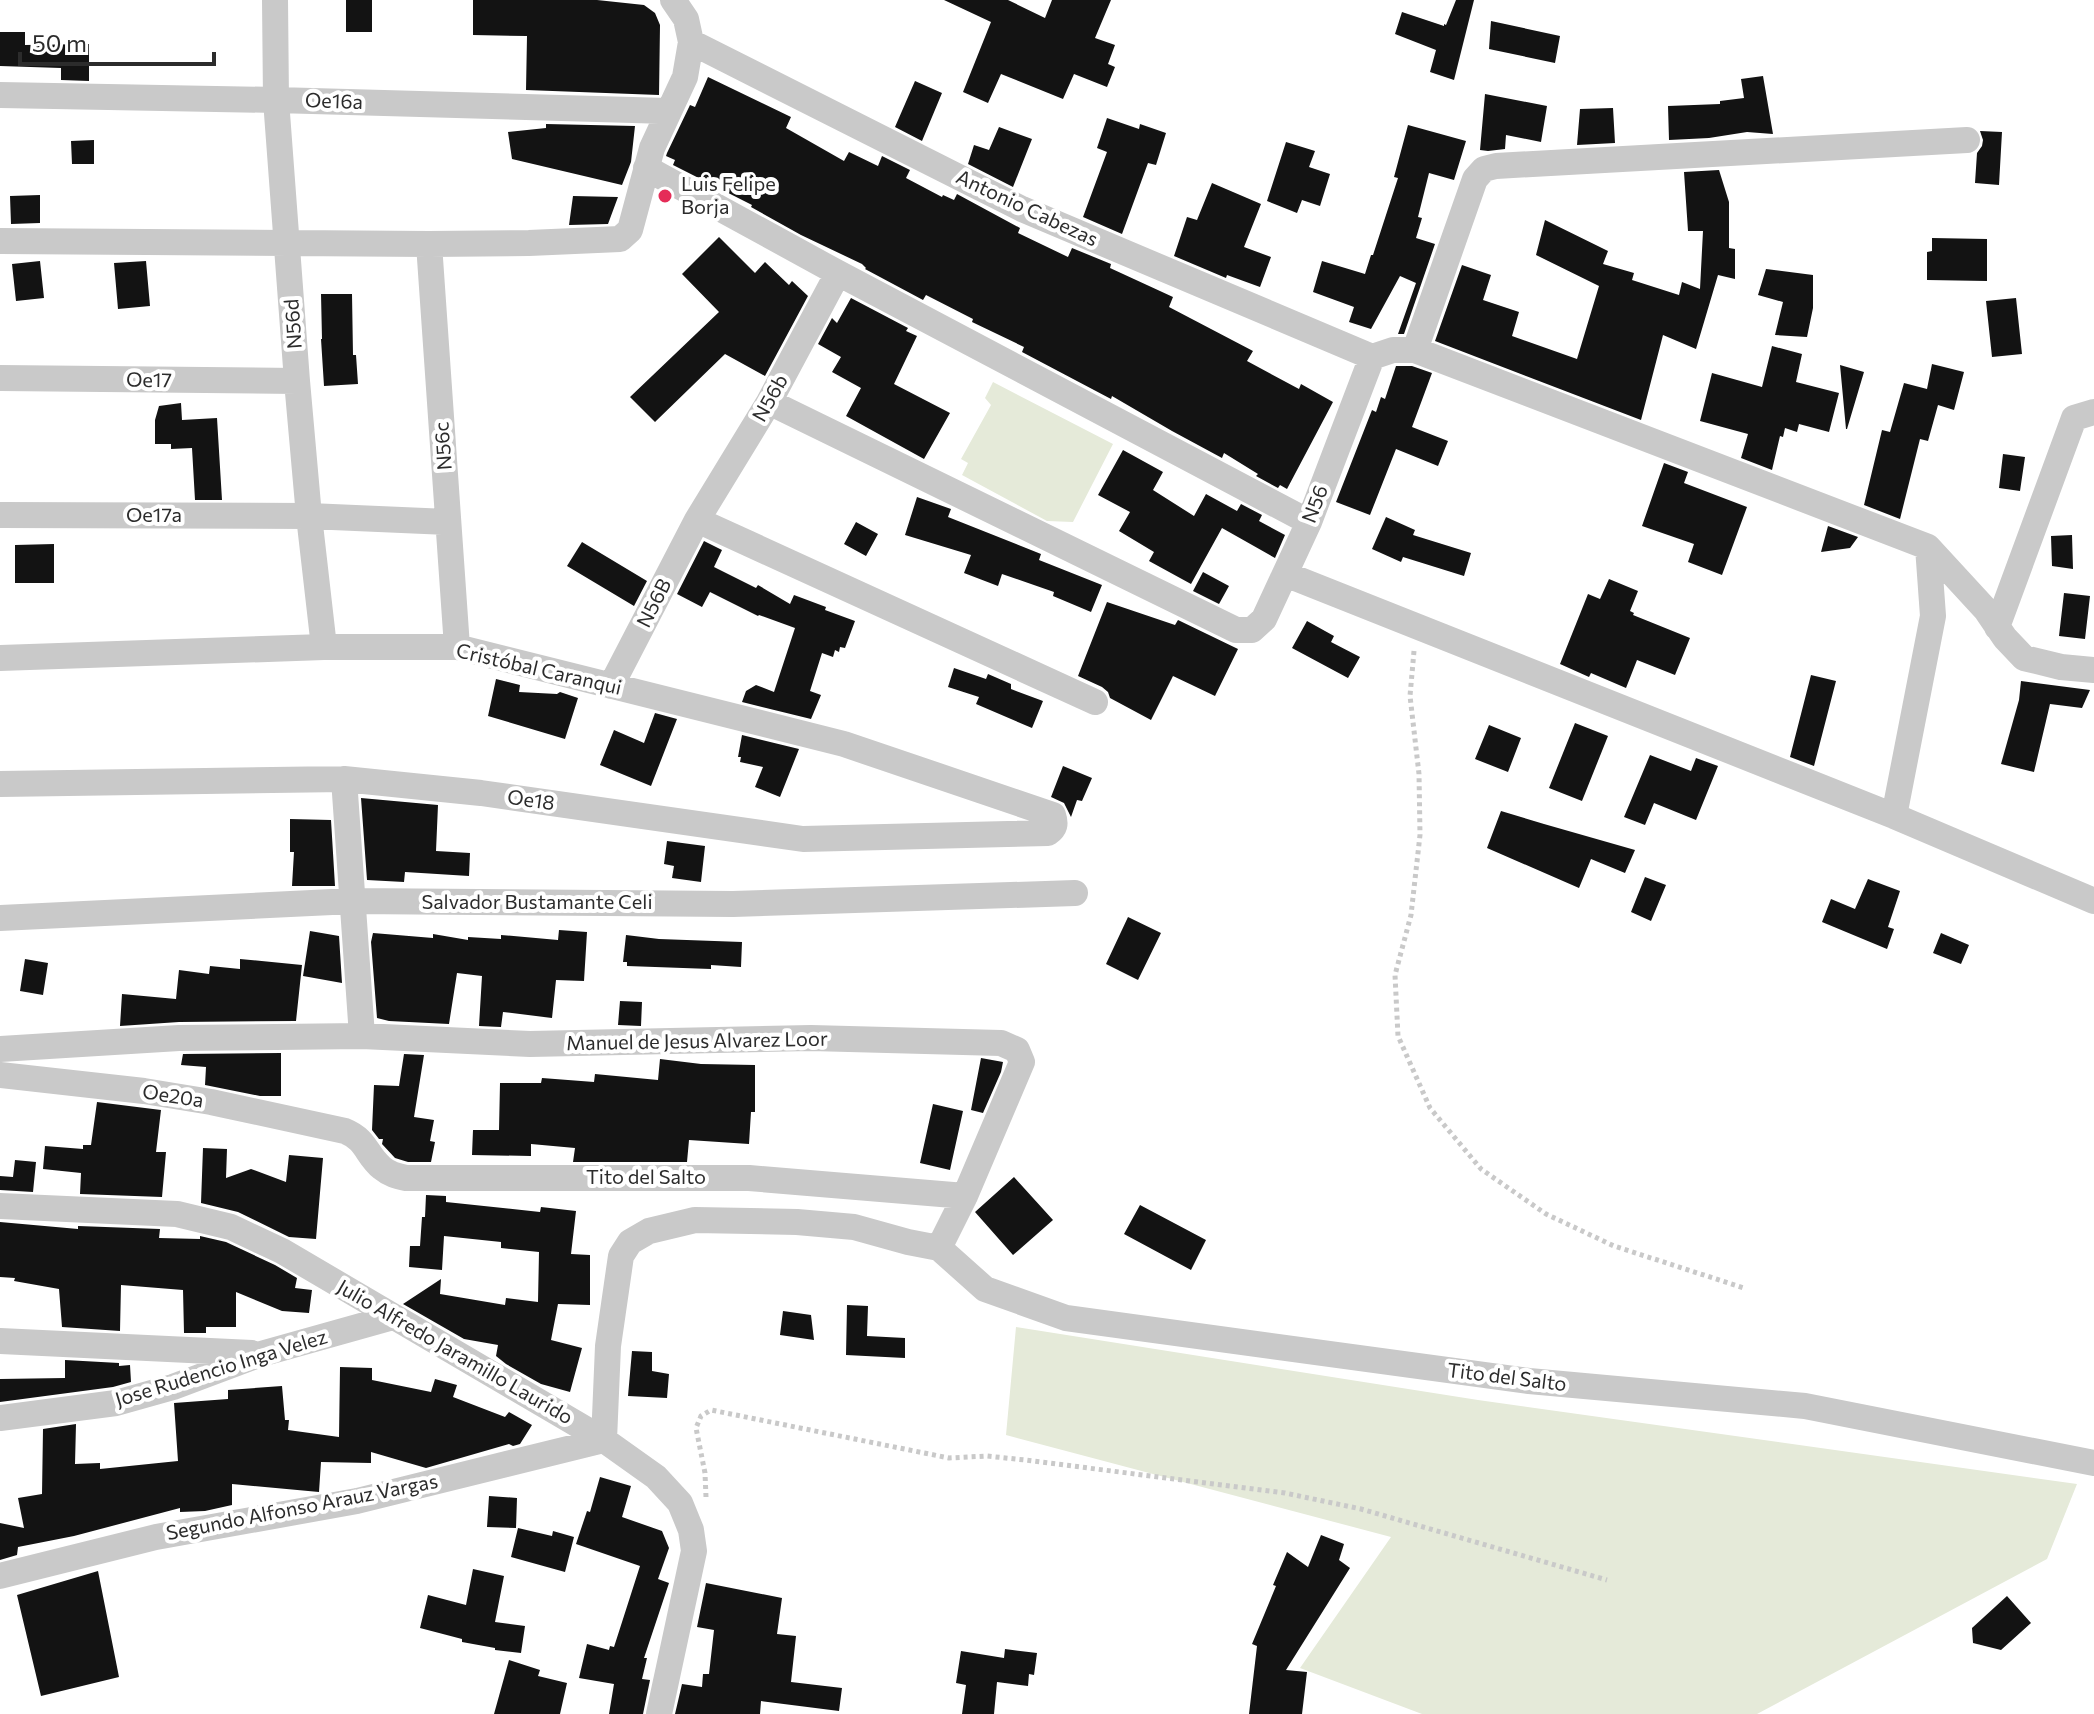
<svg xmlns="http://www.w3.org/2000/svg" width="2094" height="1714" font-family="Commissioner,sans-serif">
<style>
.green{fill:#e5ead9}
.building{fill:#131313}
.lines{fill:none;stroke-linecap:round;stroke-linejoin:round}
.path{stroke:#c9c9c9;stroke-width:5;stroke-dasharray:4 4;stroke-linecap:butt}
.minor{stroke:#c9c9c9;stroke-width:26}
.poi-dot{fill:#e52c58;stroke:#fff;stroke-width:3}
.labels{text-anchor:middle;stroke-width:8;stroke-linejoin:round;paint-order:stroke}
.street-label{font-size:20px;fill:#2c2c2c;stroke:#fff}
.poi-label{font-size:20px;fill:#2c2c2c;stroke:#fff;text-anchor:start}
</style>
<rect width="100%" height="100%" fill="#fff"/>
<path class="green" d="M993 382 1113 444 1073 522 1047 521 962 475 968 463 961 459 991 405 985 398Z
M1016 1327 1478 1400 2077 1484 2047 1559 1757 1714H1422L1300 1668 1391 1537 1006 1435Z"/>
<path class="building" d="M346 0H372V32H346Z
M473 0H597L644 5 655 13 660 25 659 95 526 90 527 36 473 35Z
M944 0H1008L1045 18 1052 0H1111L1095 38 1115 45 1108 64 1115 67 1107 87 1074 74 1063 99 1001 74 988 103 963 92 991 22Z
M1456 0H1474L1454 80 1430 72 1436 50 1395 34 1402 12 1444 26V24L1446 25Z
M1491 21 1560 36 1555 63 1489 49Z
M0 32H25V45L89 44V81L61 80V68L0 66Z
M1763 76 1773 134 1747 132 1709 138 1669 140 1668 106 1720 104V101L1744 98 1741 79Z
M708 77 791 117 786 128 844 161 849 152 878 166 882 156 910 170 906 178 942 197 943 195 954 200 957 194 1020 228 1018 233 1068 257 1072 248 1111 264 1110 268 1173 297 1169 307 1253 351 1247 361 1299 389 1301 384 1333 402 1287 489 1280 485 1278 488 1256 476 1258 474 1224 453 1222 458 1172 431 1112 396 1111 399 1022 352 1024 347 972 322 973 319 926 295 923 300 865 269 866 268 862 264 801 235 751 207 752 205 673 165 675 160 666 156 667 153 690 105 695 107Z
M915 81 942 93 922 141 895 127Z
M1485 94 1547 106 1541 142 1506 135 1505 149 1488 151 1480 150Z
M1613 108 1615 143 1577 145 1580 109Z
M1107 118 1139 129 1140 124 1166 133 1156 165 1148 163 1122 234 1083 217 1107 152 1097 148Z
M546 124 635 126 631 162 622 185 512 159 508 132 546 128Z
M1408 125 1466 141 1454 180 1429 173 1418 217 1422 218 1416 238 1435 244 1404 334H1398L1416 283 1400 276 1371 329 1349 322 1354 307 1313 292 1322 261 1365 274 1371 255H1373L1398 178 1394 177Z
M999 127 1032 139 1013 187 968 164 974 145 989 150Z
M1980 131 2002 132 1999 185 1975 183 1977 153 1982 146 1983 140Z
M94 140V164H72L71 141Z
M1286 142 1315 151 1309 167 1330 174 1320 206 1302 200 1297 213 1267 201Z
M1719 170 1729 202V248L1735 249V279L1718 275 1696 349 1663 335 1641 420 1435 341 1462 265 1491 275 1483 300 1519 312 1512 336 1577 359 1599 286 1536 255 1545 220 1608 251 1603 264 1634 273 1632 280 1679 295 1682 282 1700 289 1703 231H1688L1684 172Z
M1212 183 1261 204 1244 247 1271 257 1260 287 1227 275 1226 278 1174 256 1187 217 1197 220Z
M40 195V223L11 224 10 196Z
M573 196 618 197 608 224 569 225Z
M719 237 755 273 765 262 789 285 792 281 808 296 765 376 725 354 655 422 630 397 719 312 682 274Z
M1932 238 1987 239V281L1927 280V252L1932 251Z
M40 261 44 298 16 301 12 264Z
M146 261 150 306 118 309 114 263Z
M1766 269 1813 275V308L1807 337 1775 335 1783 302 1758 295Z
M321 294H352L353 355H356L358 384 324 386 321 339H322Z
M851 298 908 328 906 331 917 336 894 384 950 413 924 459 846 416 861 388 832 372 841 357 818 344 832 318 837 323Z
M2016 298 2022 354 1992 357 1986 301Z
M1772 346 1802 354 1796 382 1839 393 1829 432 1799 424 1797 432 1785 428 1783 437 1780 436 1772 470 1741 458 1748 434 1700 421 1712 373 1762 387Z
M1932 364 1964 372 1954 410 1938 405 1928 441 1920 439 1900 519 1864 505 1882 430 1890 432 1904 383 1927 389Z
M1840 365 1864 372 1847 429H1846Z
M1396 366H1412L1432 373 1412 427 1448 441 1438 466 1396 449 1370 515 1336 502 1372 410 1376 412 1381 397 1385 399Z
M181 403 182 420 217 418 222 500H195L192 448 171 449V444H155V420L159 406Z
M1123 450 1163 472 1153 490 1194 516 1206 494 1237 511 1241 504 1262 515 1259 521 1285 535 1275 558 1222 528 1191 584 1149 561 1154 552 1119 531 1130 512 1098 495Z
M2003 454 2025 457 2020 491 1999 488Z
M1664 463 1688 472 1684 483 1747 507 1722 575 1688 562 1694 544 1642 526Z
M917 497 951 509 948 517 1041 554 1039 560 1102 585 1091 612 1053 596 1054 592 1002 574 998 586 964 573 971 555 905 535Z
M1386 517 1415 530 1413 535 1471 553 1464 576 1403 557 1401 562 1372 549Z
M856 522 878 534 866 556 844 544Z
M1828 526 1858 537 1850 548 1821 552Z
M2072 535 2073 569 2052 566 2051 536Z
M704 541 722 550 714 567 756 588 758 585 790 604 794 595 826 607 825 610 855 621 845 648 840 647 839 652 835 650 833 657 822 653 810 691 821 695 811 719 742 702 746 691 756 685 774 692 795 628 759 615 758 616 710 592 702 607 677 594Z
M582 542 647 581 634 606 567 566Z
M54 544V583H15V545Z
M1203 572 1229 586 1219 604 1193 591Z
M1609 579 1638 591 1630 611 1634 613 1633 615 1690 638 1675 675 1637 660 1626 688 1591 673 1589 677 1560 664 1588 594 1600 599Z
M2064 593 2090 596 2085 639 2059 636Z
M1107 602 1175 625 1178 620 1238 649 1215 696 1173 676 1151 720 1110 698 1108 692 1102 687 1078 676Z
M1307 621 1334 636 1331 642 1360 657 1348 678 1292 648Z
M954 668 986 679 988 674 1011 684V689L1043 701 1032 728 976 704 979 697 948 687Z
M1811 675 1836 681 1814 766 1790 757Z
M496 679 520 685 519 692 557 694 560 692 578 698 565 739 488 716Z
M2021 681 2090 690 2082 708 2050 704 2034 772 2001 764 2019 700Z
M655 713 677 719 651 786 600 765 614 730 644 743Z
M1575 723 1608 736 1582 801 1549 788Z
M1489 725 1521 738 1508 772 1475 759Z
M742 735 799 749 780 797 755 787 763 767 740 762 741 757H738Z
M1650 755 1691 771 1696 758 1718 766 1696 820 1654 803 1645 825 1624 817Z
M1063 766 1092 778 1082 801 1077 800 1071 817 1064 803 1051 797Z
M361 798 438 805 436 851 470 853 469 876 405 872 404 882 367 880Z
M1501 811 1544 824 1635 850 1625 873 1591 859 1579 888 1487 848Z
M290 819 331 820 335 886H292L294 852H290Z
M667 841 705 846 701 882 672 878 674 866 664 864Z
M1645 877 1666 885 1651 921 1631 912Z
M1868 879 1900 891 1888 927 1894 929 1887 949 1822 922 1831 899 1855 909Z
M1128 917 1161 933 1138 980 1106 964Z
M559 930 587 932 584 981 556 980 552 1018 503 1012 501 1027 479 1026 482 976 457 973 449 1024 389 1021 377 1018 371 942 373 933 433 938V934L468 940V937L501 939V935L558 940Z
M310 931 339 936 342 983 303 976Z
M1941 933 1969 945 1961 964 1933 953Z
M626 935 659 939 742 942 741 967 711 965V969L627 966V962H623Z
M25 959 48 963 43 995 20 991Z
M240 959 302 965 296 1021 179 1022 120 1026 122 994 176 999 179 970 209 974 210 966 240 969Z
M620 1001 642 1002 641 1026 618 1025Z
M281 1053V1096H260L205 1085 206 1067 181 1065 183 1054Z
M404 1054 424 1055 414 1117 434 1120 430 1141 435 1142 431 1162H408L395 1158 382 1144 383 1139H379L372 1130 374 1085 399 1086Z
M981 1058 1003 1062 1001 1072 983 1113 971 1110Z
M660 1059 701 1064 755 1065V1112H751L749 1144 689 1140 687 1162H573L575 1148 531 1144V1156L472 1155 473 1130H499L500 1083H541L542 1078 594 1082 595 1074 658 1080Z
M97 1102 161 1110 156 1152H166L162 1197 80 1194 81 1173 43 1169 45 1146 83 1149V1145H91Z
M933 1104 963 1111 950 1170 920 1163Z
M203 1148 227 1149 226 1178 251 1169 286 1182 289 1155 323 1158 316 1239 289 1237 238 1212 201 1203Z
M15 1160 36 1162 33 1192 0 1190V1176L13 1177Z
M1014 1177 1053 1220 1013 1255 975 1212Z
M426 1195 446 1196V1202L540 1212 541 1207 576 1211 571 1254 590 1255V1305L558 1304 551 1340 582 1348 570 1392 541 1384 506 1364 496 1356 498 1345 464 1339 403 1304 441 1279 440 1294 505 1305 506 1298 538 1302 539 1252 501 1248V1242L444 1236 442 1270 409 1267 410 1246H420L422 1217H425Z
M1140 1205 1206 1240 1191 1270 1124 1234Z
M0 1222 78 1229V1226L160 1229 159 1238 200 1239V1236L226 1242 275 1265 297 1278 295 1288 312 1290 309 1313 282 1311 236 1292V1327H206V1333H184L183 1290 121 1285 120 1331 62 1327 59 1289 14 1281 15 1278 0 1277Z
M847 1305 868 1306 867 1336 905 1338V1358L846 1355Z
M783 1311 811 1315 814 1340 780 1335Z
M632 1351 652 1352V1371L669 1374 667 1398 628 1396Z
M65 1360 119 1363V1366L130 1365 131 1382 113 1387 0 1402V1379L65 1378Z
M340 1367 372 1368V1380L431 1392 435 1379 457 1385 453 1397 505 1417 509 1412 532 1425 520 1444 513 1446 509 1444 426 1468 371 1452V1463L321 1462 319 1492 232 1484V1505L205 1511 180 1512V1508L74 1536 18 1547 17 1555 0 1560V1523L24 1528 18 1498 42 1494 43 1429 76 1424 75 1464 100 1463V1469L178 1461 174 1403 228 1399V1390L282 1386 285 1420H289L288 1430 339 1437Z
M600 1477 631 1486 622 1517 662 1531 669 1548 658 1579 669 1583 644 1658H647L642 1679 650 1680 643 1714H609L614 1684 579 1678 587 1644 609 1650 610 1646 614 1647 640 1566 576 1544 587 1511 590 1512Z
M489 1496 517 1498 516 1528 487 1527Z
M518 1528 552 1536 553 1531 574 1537 565 1572 511 1557Z
M1321 1535 1344 1544 1339 1560 1350 1568 1286 1670 1307 1672 1302 1714H1249L1257 1646 1252 1644 1276 1586 1273 1585 1287 1552 1308 1567Z
M473 1569 504 1576 495 1622 525 1626 521 1653 495 1650V1648L462 1642V1639L420 1628 428 1595 466 1605Z
M98 1571 119 1677 41 1696 17 1595Z
M706 1583 782 1598 777 1634 796 1636 791 1682 842 1688 839 1711 761 1701 760 1714H675L682 1684 702 1687 703 1674H709L714 1630 697 1627Z
M2007 1596 2031 1623 2001 1650 1973 1643 1972 1628Z
M1005 1649 1037 1653 1034 1675 1029 1674 1028 1686 997 1682 994 1714H962L966 1685 956 1683 961 1651 1004 1658Z
M509 1660 540 1670 538 1676 567 1683 560 1714H494Z"/>
<g class="lines">
<path class="path" d="M1414 651 1410 696 1419 774 1420 835 1411 915 1395 975 1398 1036 1430 1108 1481 1169 1546 1214 1614 1246 1744 1288
M706 1497 705 1473 696 1428 701 1416 711 1410 949 1458 987 1456 1025 1460 1285 1493 1361 1509 1607 1580"/>
<path class="minor" d="M275 0 276 100 297 381 309 516 324 647
M691 42 1022 209 1372 357
M0 95 276 100 668 111
M646 168 838 273 1309 522
M0 241 429 244 529 243 620 239 630 230 652 148 685 77 691 42 686 19 673 0
M429 244 457 647
M1415 350 1475 179 1484 169 1496 166 1967 140
M1372 357 1393 350H1415L1928 547 1986 610 2005 638 2024 658 2061 667 2094 670
M0 378 297 381
M769 402 1236 630H1252L1264 619 1309 522 1372 357
M0 515 309 516 448 522
M697 520 1095 702
M1285 574 1894 816 1933 616 1928 547
M1997 627 2074 418 2094 412
M0 658 324 647H457L844 744 1053 815C1056 824 1055 828 1048 833L803 839 481 793 344 779 0 784
M611 686 697 520 769 402 838 273
M344 779 362 1036
M1894 816 2094 901
M0 918 353 901 733 904 1075 893
M0 1049 179 1038 362 1036 530 1044 811 1038 1001 1043 1017 1050 1022 1062 965 1196 939 1248
M0 1075 144 1091 211 1102 345 1131C367 1140 366 1155 382 1168 389 1174 397 1176 406 1178H749L965 1196
M0 1206 177 1214 231 1227 282 1251 604 1440 656 1477 680 1503 691 1530 694 1551 659 1714
M939 1248 985 1289 1066 1318 1529 1381 1805 1406 2094 1463
M0 1341 252 1353
M0 1418 116 1403 173 1387 261 1354 393 1317
M604 1440 608 1346 621 1256 630 1242 649 1231 695 1220 797 1222 854 1227 908 1242 939 1248
M0 1576 156 1537 357 1501 604 1440"/>
</g>
<circle class="poi-dot" cx="665" cy="196" r="8"/>
<g class="labels">
<g class="street-label">
<text transform="translate(334 101) rotate(2)" y="7">Oe16a</text>
<text transform="translate(1027 208) rotate(25)" y="7">Antonio Cabezas</text>
<text transform="translate(293 324) rotate(-94)" y="7">N56d</text>
<text transform="translate(149 380) rotate(1)" y="7">Oe17</text>
<text transform="translate(770 398) rotate(-61)" y="7">N56b</text>
<text transform="translate(443 446) rotate(-94)" y="7">N56c</text>
<text transform="translate(1315 504) rotate(-69)" y="7">N56</text>
<text x="154" y="522">Oe17a</text>
<text transform="translate(654 603) rotate(-63)" y="7">N56B</text>
<text transform="translate(539 669) rotate(13)" y="7">Cristóbal Caranqui</text>
<text transform="translate(531 800) rotate(8)" y="7">Oe18</text>
<text x="537" y="909">Salvador Bustamante Celi</text>
<text transform="translate(697 1041) rotate(-1)" y="7">Manuel de Jesus Alvarez Loor</text>
<text transform="translate(173 1096) rotate(9)" y="7">Oe20a</text>
<text x="646" y="1184">Tito del Salto</text>
<text transform="translate(455 1352) rotate(30)" y="7">Julio Alfredo Jaramillo Laurido</text>
<text transform="translate(221 1368) rotate(-17)" y="7">Jose Rudencio Inga Velez</text>
<text transform="translate(1507 1377) rotate(7)" y="7">Tito del Salto</text>
<text transform="translate(302 1507) rotate(-11)" y="7">Segundo Alfonso Arauz Vargas</text>
</g>
<g class="poi-label">
<text x="681" y="191">Luis Felipe<tspan x="681" dy="23">Borja</tspan></text>
</g>
</g>
<path d="M20 52v12h194v-12" fill="none" stroke="#2c2c2c" stroke-width="4"/>
<text x="32" y="52" font-size="24" fill="#2c2c2c" stroke="#ffffff" stroke-width="6" paint-order="stroke">50 m</text>
</svg>
